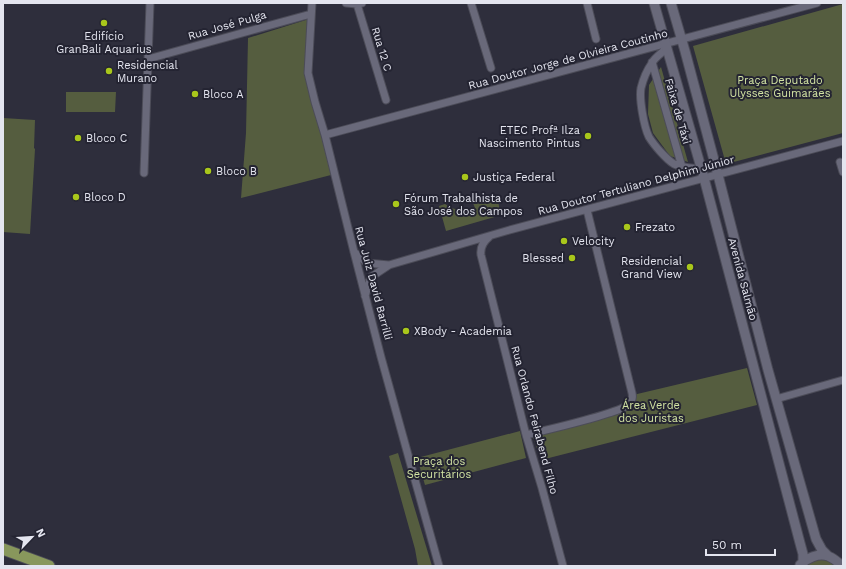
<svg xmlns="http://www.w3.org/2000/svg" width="846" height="569" font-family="'Work Sans',sans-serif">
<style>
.green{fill:#555d3f}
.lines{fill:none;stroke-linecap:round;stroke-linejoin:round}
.minor-casing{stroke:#4c4c58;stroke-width:9}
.tertiary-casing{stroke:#4c4c58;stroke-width:11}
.primary-casing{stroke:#4c4c58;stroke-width:13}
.minor{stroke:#69697a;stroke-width:7}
.tertiary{stroke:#69697a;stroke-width:9}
.primary{stroke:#88975c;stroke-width:11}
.poi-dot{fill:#a9c71b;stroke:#242432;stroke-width:1.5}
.labels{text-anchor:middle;stroke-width:4;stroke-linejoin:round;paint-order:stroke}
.street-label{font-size:11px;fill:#e4e5ef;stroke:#242432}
.poi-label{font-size:11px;fill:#e4e5ef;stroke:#242432;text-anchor:start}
.park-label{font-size:11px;fill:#d3e4a3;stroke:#242432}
</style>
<rect width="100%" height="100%" fill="#2e2e3c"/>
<path class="green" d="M843 4V133L726 164 693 46Z
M309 19 306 74 331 175 241 198 246 133 248 38Z
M661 67 688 162 670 156 653 133 648 114 649 85Z
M66 92H116L115 112H66Z
M3 118 35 120 34 148 35 149 30 234 3 232Z
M497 196 500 211 497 212 498 216 446 231 439 206 445 204C456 212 462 210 475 208L473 203Z
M747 368 757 405 541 460 532 434 623 410 633 395Z
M520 431 526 458 425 485 417 458Z
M398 453 432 566H418L415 549 389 456Z
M812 559H828L840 566H802Z"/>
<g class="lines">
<g class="minor-casing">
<path id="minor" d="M312 3 308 73 315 102 325 135 354 252 381 357 410 462 439 566
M346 3 357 4 362 3
M471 3 491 68
M587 3 596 39
M357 4 386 100
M667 48C662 53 655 57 652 63 647 70 643 80 641 88 639 99 644 127 649 137 654 145 666 159 674 164 682 168 692 168 701 169
M148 59 311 14
M652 62 682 167
M325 135 817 3
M840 162 843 172
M144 173 150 3
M489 237C483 242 480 248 481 255L526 435 542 488 563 566
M354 252 367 263 389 265
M365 296 371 277 389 265 506 231 843 141
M776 399 843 380
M526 435C554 428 582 422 609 413 615 411 624 409 629 404 632 401 633 397 632 393L587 210"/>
</g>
<g class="tertiary-casing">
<path id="tertiary" d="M654 3 704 178 800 543 803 554V562
M671 3 685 51 718 175 768 370 816 539 822 550 828 556
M800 565C807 558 818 553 828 556 833 558 838 562 842 566"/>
</g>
<g class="primary-casing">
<path id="primary" d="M3 549 49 566"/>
</g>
<use href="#minor" class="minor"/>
<use href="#tertiary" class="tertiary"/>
<use href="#primary" class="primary"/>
</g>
<g class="poi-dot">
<circle cx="104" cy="23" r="4"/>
<circle cx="109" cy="71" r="4"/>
<circle cx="195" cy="94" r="4"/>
<circle cx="588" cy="136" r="4"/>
<circle cx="78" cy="138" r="4"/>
<circle cx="208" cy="171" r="4"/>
<circle cx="465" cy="177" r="4"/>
<circle cx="76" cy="197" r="4"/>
<circle cx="396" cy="204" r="4"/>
<circle cx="627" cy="227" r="4"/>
<circle cx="564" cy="241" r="4"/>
<circle cx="572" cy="258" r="4"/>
<circle cx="690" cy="267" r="4"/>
<circle cx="406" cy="331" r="4"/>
</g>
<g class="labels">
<g class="street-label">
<text transform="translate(227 25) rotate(-16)" y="4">Rua José Pulga</text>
<text transform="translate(382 49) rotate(73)" y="4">Rua 12 C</text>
<text transform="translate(568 59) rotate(-15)" y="4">Rua Doutor Jorge de Olvieira Coutinho</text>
<text transform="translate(678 111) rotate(74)" y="4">Faixa de Táxi</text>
<text transform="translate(636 185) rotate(-15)" y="4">Rua Doutor Tertuliano Delphim Júnior</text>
<text transform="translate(743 279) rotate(75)" y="4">Avenida Salmão</text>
<text transform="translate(374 283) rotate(75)" y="4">Rua Juiz David Barrilli</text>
<text transform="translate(535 420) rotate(75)" y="4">Rua Orlando Feirabend Filho</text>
</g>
<g class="poi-label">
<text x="104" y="40" text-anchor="middle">Edifício<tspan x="104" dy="13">GranBali Aquarius</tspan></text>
<text x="117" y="69">Residencial<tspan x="117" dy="13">Murano</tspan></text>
<text x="203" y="98">Bloco A</text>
<text x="580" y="134" text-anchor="end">ETEC Profª Ilza<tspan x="580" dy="13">Nascimento Pintus</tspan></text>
<text x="86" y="142">Bloco C</text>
<text x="216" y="175">Bloco B</text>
<text x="473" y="181">Justiça Federal</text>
<text x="84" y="201">Bloco D</text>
<text x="404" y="202">Fórum Trabalhista de<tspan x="404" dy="13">São José dos Campos</tspan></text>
<text x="635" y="231">Frezato</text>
<text x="572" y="245">Velocity</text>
<text x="564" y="262" text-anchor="end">Blessed</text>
<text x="682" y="265" text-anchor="end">Residencial<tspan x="682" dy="13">Grand View</tspan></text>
<text x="414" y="335">XBody - Academia</text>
</g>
<g class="park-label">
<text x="780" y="84">Praça Deputado<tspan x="780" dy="13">Ulysses Guimarães</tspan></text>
<text x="651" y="409">Área Verde<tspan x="651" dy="13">dos Juristas</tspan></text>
<text x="439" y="465">Praça dos<tspan x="439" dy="13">Securitários</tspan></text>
</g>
</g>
<rect width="846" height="569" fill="none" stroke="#e4e5ef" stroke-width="8"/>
<g transform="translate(32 537) rotate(65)" stroke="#242432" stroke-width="3" paint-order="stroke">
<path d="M0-3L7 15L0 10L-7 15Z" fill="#e4e5ef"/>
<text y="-6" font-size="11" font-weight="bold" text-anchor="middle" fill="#e4e5ef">N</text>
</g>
<path d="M706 549v6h69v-6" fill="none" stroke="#e4e5ef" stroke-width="2"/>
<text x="712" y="549" font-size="12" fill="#e4e5ef" stroke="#242432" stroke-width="3" paint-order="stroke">50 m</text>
</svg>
